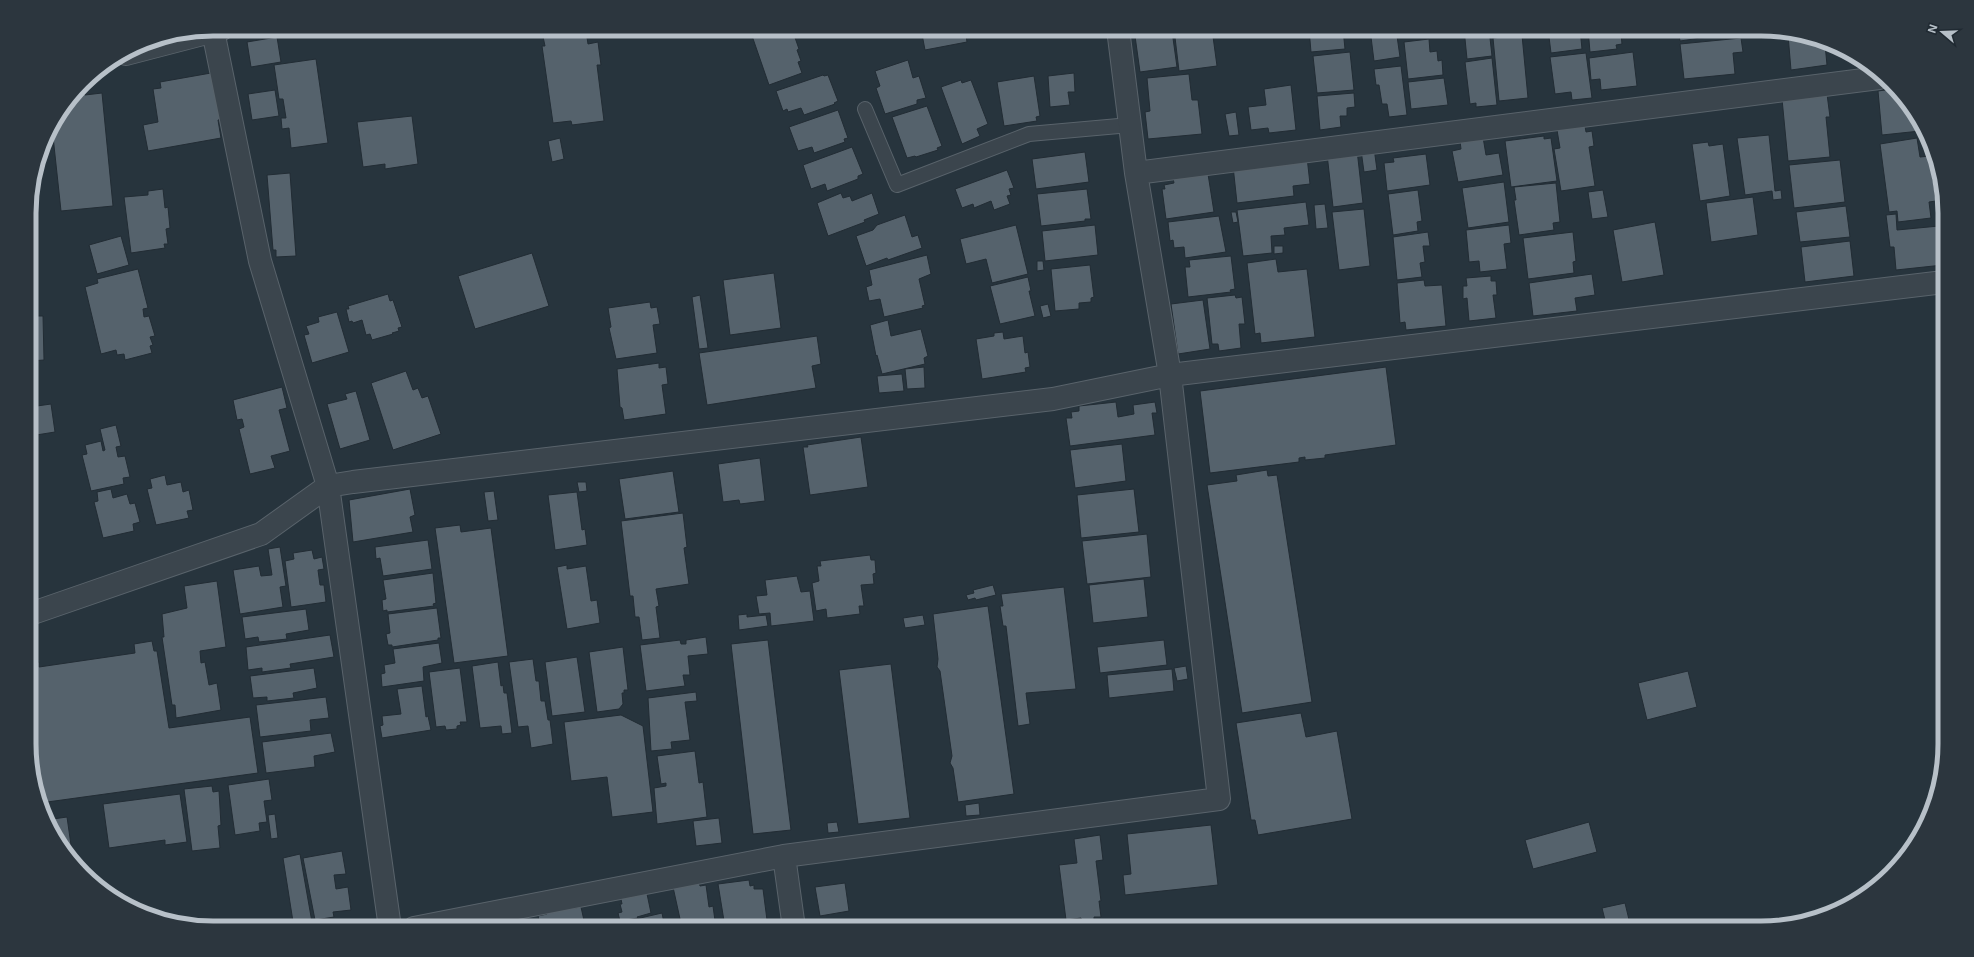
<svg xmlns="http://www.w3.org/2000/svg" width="1974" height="957" font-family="Inter,sans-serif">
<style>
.building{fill:#55626c;stroke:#222c34}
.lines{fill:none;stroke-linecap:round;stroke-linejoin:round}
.service-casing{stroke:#59636b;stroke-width:16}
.minor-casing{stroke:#59636b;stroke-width:24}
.service{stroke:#3b454d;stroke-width:14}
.minor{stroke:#3b454d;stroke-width:22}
.rim{fill:none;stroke:#b7c0c8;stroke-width:5}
</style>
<rect width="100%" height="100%" fill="#27343d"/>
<path class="building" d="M561 29H567L568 33 586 31 588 44 598 42 601 65H597L604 121 572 125 571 121 553 123 542 46H545L542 32Z
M753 29H792L799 49 797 50 801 61 798 62 802 73 769 85 750 30Z
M921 29H965L967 42 925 50Z
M1026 29H1063L1064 32 1037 36V33L1026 34Z
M1174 29H1212L1217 66 1179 71Z
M1309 29H1343L1345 49 1311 52Z
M1370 29H1396L1400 57 1374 61Z
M1398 29H1434L1435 34 1399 37Z
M1464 29H1489L1492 56 1467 59Z
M1495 29H1520V31L1495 34Z
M1548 29H1580L1582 49 1551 53Z
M1588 29H1645L1646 31 1621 34 1622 44 1616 45 1617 49 1590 52Z
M1678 29H1721L1722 35 1680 41Z
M1172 31 1177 67 1140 72 1135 36Z
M1522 35 1528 98 1499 101 1493 38Z
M1788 35 1825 44 1827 65 1791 70Z
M277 37 281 62 251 67 247 42Z
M1741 38 1743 52 1733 53 1735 74 1684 79 1680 44Z
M1429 39 1430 52 1437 51 1438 61 1442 60 1443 75 1408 79 1404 42Z
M1350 52 1354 90 1317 93 1313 56Z
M1633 52 1637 86 1601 90 1600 79 1591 80 1589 58Z
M1586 53 1592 98 1572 100 1571 92 1555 94 1550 57Z
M1492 58 1497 105 1476 107V103L1470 104 1465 62Z
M316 59 328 143 291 148 289 128 282 129 281 118H286L283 99H279L274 65Z
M908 60 913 78 919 76 926 98 917 100V104L885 114 876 88 880 86 875 71Z
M1401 66 1407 115 1389 117 1387 104H1382L1379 85H1376L1374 69Z
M211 73 225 118 218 120 221 138 148 151 143 125 158 122 153 89 161 88 160 82Z
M1074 73 1075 92H1068L1070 105 1050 107 1048 76Z
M1189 74 1192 100H1198L1202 134 1148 139 1145 112 1150 111 1147 78Z
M823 75 824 76 828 75 838 101 834 103 835 104 804 115 801 108 788 112 787 109 783 111 776 91Z
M1034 76 1040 116 1036 117 1037 121 1004 126 997 82Z
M1444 78 1448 105 1411 109 1408 82Z
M961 80 962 83 971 80 988 124 977 129 980 136 962 144 941 87Z
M1291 85 1296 130 1269 133 1268 128 1251 130 1248 107 1266 105 1264 89Z
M84 88 85 95 102 93 113 206 61 211 52 127 81 89Z
M1893 89 1907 101 1925 133H1921L1920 131 1882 135 1878 91Z
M275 90 279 116 252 120 248 94Z
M1354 93 1355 107 1347 108V116H1340L1341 127 1320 130 1317 96Z
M1827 94 1830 117H1826L1830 157 1788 161 1782 99Z
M927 106 942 146 937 148 938 150 916 157 915 156 907 158 892 117Z
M838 110 848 138 844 139 845 142 814 153 812 147 798 151 789 127Z
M1236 112 1239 135 1229 136 1225 114Z
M412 116 418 164 385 169V164L363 167 357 122Z
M1585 126 1586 132 1592 131 1594 146 1589 147 1595 186 1561 191 1554 149 1560 148 1557 130Z
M1769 135 1775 191 1781 190 1782 199 1773 200 1772 191 1745 195 1737 138Z
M1544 136V139L1551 138 1557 181 1511 187 1505 141Z
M1483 137 1486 155 1499 153 1503 175 1458 182 1452 151 1461 149 1460 141Z
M560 138 564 159 552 162 548 141Z
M1917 138 1920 157 1930 156 1936 201 1929 202 1931 218 1898 222 1897 211 1889 212 1880 144Z
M1708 142 1709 146 1723 144 1730 196 1700 201 1692 144Z
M852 147 863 174 858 176V179L827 191 825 184 811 189 803 165Z
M1374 148 1377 170 1364 172 1361 150Z
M1357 150 1363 203 1333 207 1327 154Z
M1085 152 1089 182 1036 189 1032 159Z
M1426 154 1430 185 1387 191 1384 163 1394 162 1393 158Z
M1307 157 1310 184 1293 186 1294 196 1237 203 1233 166Z
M1840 160 1845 202 1794 208 1789 165Z
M1007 170 1014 188 1009 189 1011 195 1007 196 1010 204 994 210 991 201 974 208 973 204 962 208 955 189Z
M290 173 296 256 276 257V250H273L267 175Z
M1208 174 1214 212 1166 219 1162 189H1165L1164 185 1174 183 1173 178Z
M1504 182 1509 222 1468 228 1462 188Z
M1556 183 1560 222 1553 223 1554 230 1519 235 1514 200H1516L1514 187Z
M163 189 165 208 168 207 170 228 166 229 168 244H164L165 248 131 253 124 197 148 195V191Z
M1087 189 1091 219H1085V221L1041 226 1037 194Z
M1418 190 1422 221 1417 222 1418 231 1393 235 1388 194Z
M1603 190 1608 217 1592 219 1588 192Z
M841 193 843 198 850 196 852 201 872 193 879 214 864 220 865 222 828 236 817 203Z
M1753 197 1758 235 1711 242 1706 203Z
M1306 202 1309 225 1284 228 1285 235 1271 236 1272 253 1243 256 1237 210Z
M1325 204 1328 228 1316 229 1314 205Z
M1846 206 1850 237 1800 242 1796 212Z
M1364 209 1370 266 1339 270 1332 212Z
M1231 212H1236L1238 222 1233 223Z
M1896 214 1897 230 1939 226 1943 265 1896 270 1894 247H1890L1886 215Z
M905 215 912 237 918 235 922 248 888 260 887 258 866 266 856 236 873 230 877 225Z
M1219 216 1226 252 1185 258 1184 247 1174 248 1173 240 1170 241 1168 222Z
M1655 222 1664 275 1622 282 1613 230Z
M1016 225 1028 274 992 283 986 259 966 264 960 239Z
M1095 225 1098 255 1045 261 1042 231Z
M1509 225 1511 243 1504 244 1507 269 1480 272 1479 261 1469 262 1466 230Z
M1428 232 1430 246H1423L1425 262 1420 263 1422 277 1397 280 1393 237Z
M1573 232 1576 261 1573 262 1574 273 1528 279 1523 238Z
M121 236 129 265 97 274 89 245Z
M1850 241 1854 276 1805 282 1801 247Z
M1274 246H1283V253L1274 254Z
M532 253 549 306 475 329 458 276Z
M927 255 931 274 919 279 925 305 922 306 923 308 884 317 880 299 869 301 866 287 872 285 869 270Z
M1231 256 1235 289 1230 290 1231 292 1188 297 1185 267H1190L1189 260Z
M1276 259 1278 272 1307 269 1315 337 1261 343 1260 333 1255 334 1247 263Z
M1037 261H1043L1044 270 1037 271Z
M1090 265 1094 297 1091 298V302L1079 303V309L1055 311 1051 269Z
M138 269 148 308 143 309 144 317 149 316 155 336 150 337 153 345 150 346 152 353 125 360 124 354 117 355 116 350 101 354 85 287 98 283 97 279Z
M774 273 781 328 730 335 723 280Z
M1592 274 1595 295 1575 298 1577 311 1533 316 1529 283Z
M1491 276V281H1496L1497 295H1493L1496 318 1469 321 1467 298 1463 299V286H1467L1466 278Z
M1028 277 1031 291H1029L1035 316 1000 324 990 286Z
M1424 280 1425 286 1442 285 1446 326 1406 330 1405 322 1400 323 1397 283Z
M388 294 390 301 393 300 402 327 398 328 399 331 392 333 393 334 372 340 370 334 366 335 362 320 353 323 352 321 349 322 346 309H349L348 306Z
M700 295 708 348 699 349 692 297Z
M1235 295 1236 298 1242 297 1245 324H1239L1241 348 1219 351 1218 344H1212L1207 298Z
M1203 300 1210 349 1178 354 1171 304Z
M650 302 651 308 657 307 660 324 653 325 657 353 616 359 609 328 611 327 608 308Z
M1048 304 1051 316 1043 318 1040 306Z
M337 312 349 352 312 363 304 335 309 334 306 326 319 322 318 317Z
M30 316H43L44 360 30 361Z
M888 320 891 336 921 329 928 356 924 358 925 364 882 374 877 355 876 356 870 325Z
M1003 332 1004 339 1023 336 1025 353 1028 352 1030 367 1025 368 1026 372 982 379 976 339 994 336V333Z
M817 336 821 364 812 366 816 388 707 405 699 353Z
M659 363V368L666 367 668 384 662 385 666 414 624 420 622 408 620 407 617 369Z
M924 367 925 388 907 389 905 369Z
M1386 367 1396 445 1325 455V458L1305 460V457L1299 458V462L1210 473 1200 391Z
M406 371 413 390 418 388 422 398 428 396 441 434 393 450 371 383Z
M902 374 904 391 879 393 877 376Z
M282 387 287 408 279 410 290 451 271 456 275 468 250 474 239 429 244 427 242 419 237 420 233 400Z
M356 391 370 440 340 449 327 404 347 399 345 394Z
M1116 402 1118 417 1134 414 1133 405 1155 402 1157 413H1152L1155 435 1070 446 1066 418H1072L1071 412 1079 411V406Z
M51 404 55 432 30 436V407Z
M116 425 121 446 116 447 118 457 125 456 130 477 123 478 124 484 91 491 82 455 87 454 85 445 101 441 103 451 105 450 100 429Z
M861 437 868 487 810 495 803 447H808L807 445Z
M1122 444 1126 481 1075 488 1070 450Z
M760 458 765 501 740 504 739 500 723 502 718 464Z
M1267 470 1268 476 1277 475 1312 702 1242 713 1207 485 1237 481 1236 475Z
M673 471 679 512 625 519 619 479Z
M165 475 167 485 181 482 183 492 189 490 193 510 187 511 189 518 156 525 147 489 152 488 150 479Z
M577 482H586L587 491 579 492Z
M111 489 113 498 127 494 130 504 135 503 140 522 133 524 134 531 103 538 94 502 98 501 97 492Z
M410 489 415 515 410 517 413 532 353 542 349 500Z
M1134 489 1139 532 1081 538 1077 495Z
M494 491 498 520 488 521 484 492Z
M577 492 582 530 585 529 587 545 555 550 548 495Z
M683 513 687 547 684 548 689 584 656 589 659 606 656 607 660 638 642 640 639 617H635L633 596H630L621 521Z
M460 525 461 532 491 528 508 656 454 663 435 528Z
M1147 534 1151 577 1087 584 1082 541Z
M428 540 432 569 383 576 380 558 376 559 375 547Z
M280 547 286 586 280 587 283 607 240 614 233 570 259 566 261 576 272 575 268 549Z
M312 550 314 559 322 557 324 569 318 570 320 585H324L326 602 291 607 285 561 294 559 293 553Z
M870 555 871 560H875L876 573 873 574 874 584 861 585 864 606H859L860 614 827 618 826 609 816 611 812 583 819 581 817 566H821L820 561Z
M567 565V569L586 566 591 601 597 600 600 623 567 629 557 567Z
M433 573 436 603 433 604 434 606 387 612V610L383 611 382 600 386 599 383 580Z
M797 576 801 592 810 591 814 621 771 626 770 613 759 614 756 596 767 595 765 580Z
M1144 579 1148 617 1093 623 1089 585Z
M217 581 226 647 200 651 201 663 205 662 209 685 217 683 221 710 176 718 175 705H172L162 637H164L162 614 187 608 184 586Z
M993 585 996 595 976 600 975 598 968 600 966 595 974 593 973 590Z
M1064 587 1076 689 1026 693 1030 724 1018 726 1006 626H1003L1000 606H1003L1001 594Z
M988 606 1014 794 958 802 953 768 950 763 952 756 940 671 937 667 938 659 933 614Z
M437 608 441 638H438V640L392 647V645H388L386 634 390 633 388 614Z
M306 609 309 630 286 634 287 639 259 642 258 637 245 639 242 617Z
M747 614V617L766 615 768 626 739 630 738 615Z
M923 615 925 625 905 628 903 618Z
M330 635 334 657 290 664 291 668 262 672V668L248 670 246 647Z
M706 637 708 654 688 656 690 675H683L685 686 646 691 640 645 680 640 681 644H686V640Z
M768 640 791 830 753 834 731 644Z
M1164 640 1167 665 1100 673 1097 647Z
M152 641 154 651H157L169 728 250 717 258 773 40 803 35 786 31 751 30 663 39 662V667L135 653 134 644Z
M439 643 442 663 423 667 424 681 382 687 381 674 385 673 384 665 395 663 393 649Z
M623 647 628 690H624V693H622L623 704 619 709 597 712 589 652Z
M577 657 585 712 552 716 545 662Z
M533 659 536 681H539L541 701H545L548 720H550L553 744 531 748 528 726 518 727 509 662Z
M498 662 501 686 503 685 504 693H507L512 733 502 734 501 726 480 728 472 666Z
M891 664 910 818 858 824 839 670Z
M1186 666 1188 679 1177 681 1174 668Z
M314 668 317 688 293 693 294 698 267 701V697L253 698 250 676Z
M460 668 467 722H460L461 725 457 726V729L446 730 445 726 436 727 429 672Z
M1172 669 1174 691 1109 698 1107 675Z
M1688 671 1697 707 1647 720 1638 683Z
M422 686 426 717 428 716 431 730 382 738 380 726 383 725 382 716 401 714 397 689Z
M696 692 697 701 685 702 690 740 671 742 672 749 651 751 648 698Z
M326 697 329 718 310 720 311 731 260 737 256 705Z
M1301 713 1306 737 1337 731 1352 819 1258 835 1255 820H1251L1236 723Z
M621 715 643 726 653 812 612 817 607 777 571 781 564 722Z
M331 733 335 752 314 756 315 767 266 773 262 742Z
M695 751 699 783 703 782 707 817 657 824 654 788 666 786V783L661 784 657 756Z
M269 779 272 800 264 801 267 822 259 823 260 831 235 835 228 785Z
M212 786 213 792 219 791 221 825 218 826 220 848 192 851 184 789Z
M180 794 187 842 165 845V840L109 848 103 804Z
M979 803 980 815 966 816 965 805Z
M275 814 278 838 271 839 268 815Z
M67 817 71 845 62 847 46 820Z
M719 818 722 843 696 846 693 821Z
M837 822 839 832 828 833 827 823Z
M1589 822 1597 852 1533 869 1525 840Z
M1211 825 1218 885 1125 895 1123 875 1131 874 1127 834Z
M1100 835 1103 860 1096 861 1101 901H1099L1101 917H1094V920L1082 922 1081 918 1066 920 1059 865 1077 863 1074 839Z
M342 851 346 874 334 875 336 889 348 887 351 910 333 912 334 917 315 920 303 858Z
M300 854 313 928H294L283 858Z
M749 880 750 886 754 885V889H763L767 920 725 927 718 884Z
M699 882 700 886 706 885 709 907 713 906 716 928H682L673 887Z
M845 883 849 911 820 916 815 887Z
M646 889 651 913 637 917 638 918 620 921 618 913 622 912 620 904H622L620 894Z
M1625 903 1631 928H1607L1602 908Z
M581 907 585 925 580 926V928H541L538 916 547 914V912Z
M662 913 665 928H625L623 922Z"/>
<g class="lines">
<g class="service-casing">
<path id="service" d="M865 109 897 185 1029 134 1130 125"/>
</g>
<g class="minor-casing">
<path id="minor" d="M213 31 260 261 328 486 390 928
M126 54 222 29
M1136 173 1879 78
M30 614 261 534 328 486 353 482 1053 399 1170 375 1944 282
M784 856 794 928
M414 928 784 856 1219 799 1170 375 1136 173 1118 29"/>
</g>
<use href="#service" class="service"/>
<use href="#minor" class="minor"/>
</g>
<path d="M0 0H1974V957H0ZM213 36H1761A177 177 0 0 1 1938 213V744A177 177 0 0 1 1761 921H213A177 177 0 0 1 36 744V213A177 177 0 0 1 213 36Z" fill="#2c363e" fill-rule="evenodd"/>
<path class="rim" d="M213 36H1761A177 177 0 0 1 1938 213V744A177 177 0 0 1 1761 921H213A177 177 0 0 1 36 744V213A177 177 0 0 1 213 36Z"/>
<g transform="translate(1942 32) rotate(289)" stroke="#202a32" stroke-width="3" paint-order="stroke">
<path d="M0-3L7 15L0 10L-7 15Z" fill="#b7c0c8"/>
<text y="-6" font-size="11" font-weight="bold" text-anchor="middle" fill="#b7c0c8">N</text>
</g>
</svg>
